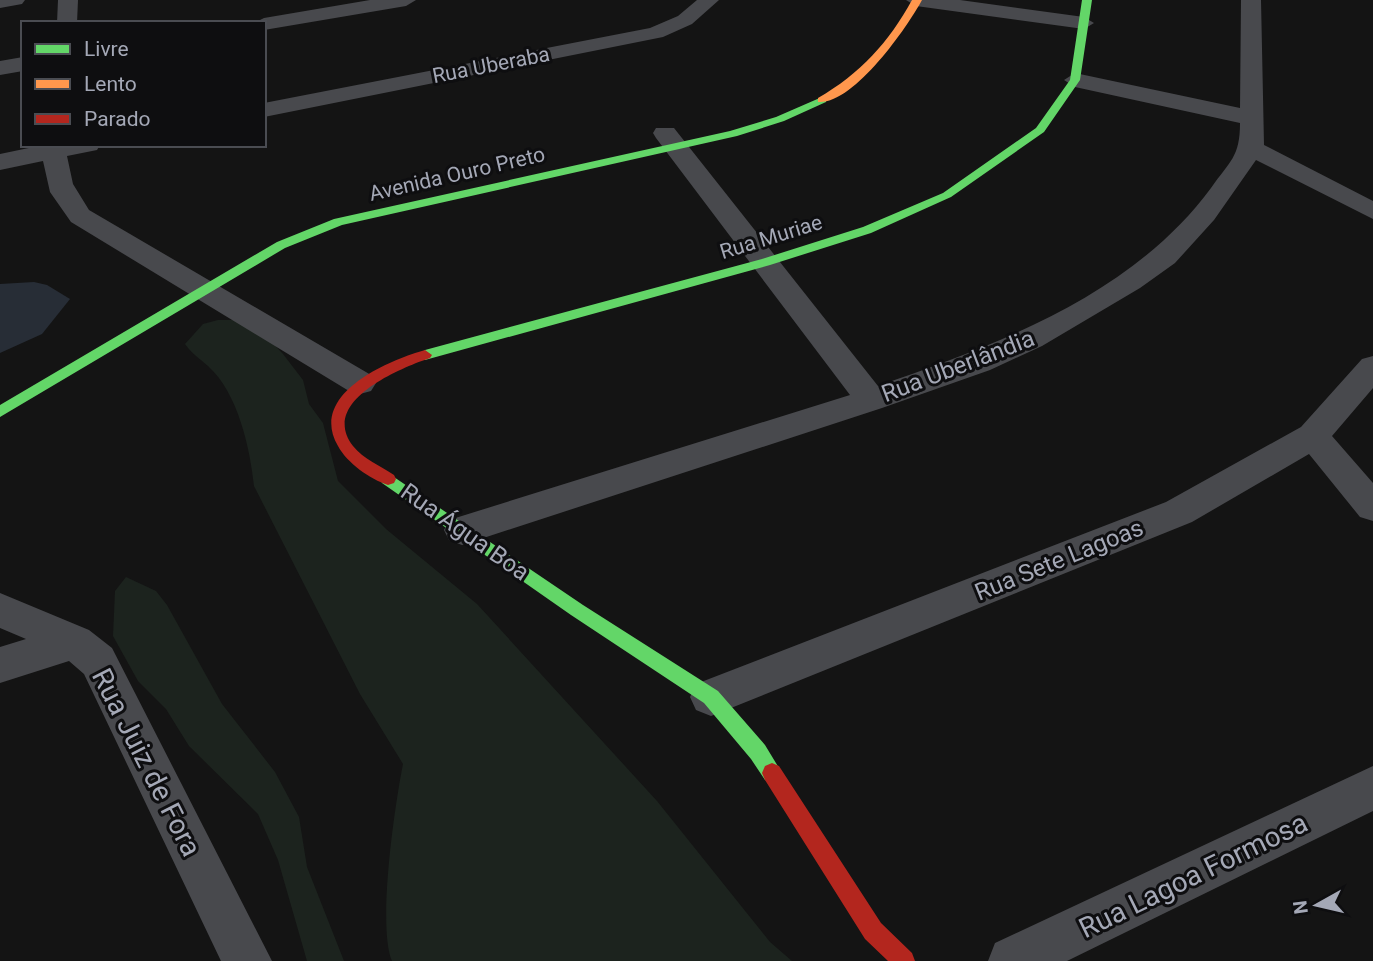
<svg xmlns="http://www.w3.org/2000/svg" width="1373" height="961" font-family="Roboto,sans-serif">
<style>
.green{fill:#1c231e}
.water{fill:#272d36}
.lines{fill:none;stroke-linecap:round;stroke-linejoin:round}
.street{fill:#48494d;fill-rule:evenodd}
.fast{fill:#63d668;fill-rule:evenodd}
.slow{fill:#ff974d;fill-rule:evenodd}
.jam{fill:#b3261e;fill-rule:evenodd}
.labels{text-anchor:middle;stroke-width:6;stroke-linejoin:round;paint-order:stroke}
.far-street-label{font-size:21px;fill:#a4a8b6;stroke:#0e0e10}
.street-label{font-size:24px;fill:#a4a8b6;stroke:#0e0e10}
.near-street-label{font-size:28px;fill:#a4a8b6;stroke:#0e0e10}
</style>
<rect width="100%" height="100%" fill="#141414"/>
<path class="green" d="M218 320H234L266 336 283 354 303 380 309 404 323 423 338 481 386 529 477 604 657 801 770 942 792 961H392C377 926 395 804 403 764L360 694 254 486C250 448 238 393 208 366 199 358 192 354 185 344L203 324Z
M126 577 156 591 167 605 222 704 275 772 299 817 307 867 344 961H307L278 860 258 814 189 746 166 709 138 681 113 636 115 591Z"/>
<path class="water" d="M34 282 47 285 70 299 42 334 0 353V284Z"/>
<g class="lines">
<path class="street" d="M0 0H25L22 4 0 8Z
M58 0H78L77 23H57Z
M370 0H416L406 6 264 30V23H254L264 18Z
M697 0H719L692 24 663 37 264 117V103L650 28 678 16Z
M906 0H960L1084 17 1094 23 1084 29 916 6Z
M1241 0H1261L1264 145 1373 201V219L1256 160 1214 220 1175 263 1140 288 1042 346 990 370 882 408 462 545 449 540 444 530 449 520 850 395 656 138 653 133 656 128H674L878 386C999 344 1132 295 1211 188 1230 161 1240 157 1240 123L1075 87 1064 80 1075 73 1240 108Z
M23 57V71L0 75V61Z
M43 145H100L97 150 67 156 73 184 89 210 371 375 376 383 371 391 360 394 349 391 71 222 50 192 43 161 0 170V154Z
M1373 356V388L1332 436 1373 483V521L1360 517 1309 454 1192 522 726 710 711 716 696 710 690 697 696 684 1166 502 1301 427 1362 359Z
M0 593 89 630 112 648 272 961H221L84 674 69 661 0 683V647L26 639 0 628Z
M1373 766V811L1067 961H988L995 943Z"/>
<path class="fast" d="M1082 0H1092L1080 80 1044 132 951 197 871 233 770 265 425 360 418 355 425 350 762 259 863 227 943 193 1036 128 1070 80Z
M822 97 826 98V102L784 121 737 136 342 225 285 248 0 417V405L277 242 334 219 730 131 776 117Z
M388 473 583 605 718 691 765 745 782 773 779 780 772 783 765 780 751 759 704 703 571 615 382 483 380 479 382 475Z"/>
<path class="slow" d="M912 0H922C907 28 853 105 818 102V98C860 74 889 42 912 0Z"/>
<path class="jam" d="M425 350 432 355 430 358C398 369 319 402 353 446 363 459 381 466 394 475L396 479 394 483 388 485C370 479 347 463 338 446 308 395 386 361 425 350Z
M772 763 779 766 881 923 912 953 915 961H888L865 939 765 780 762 773 765 766Z"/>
</g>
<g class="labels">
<g class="far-street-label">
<text transform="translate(491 65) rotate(-11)" y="7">Rua Uberaba</text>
<text transform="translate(457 174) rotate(-13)" y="7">Avenida Ouro Preto</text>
<text transform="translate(771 237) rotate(-17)" y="7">Rua Muriae</text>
</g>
<g class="street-label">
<text transform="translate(958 366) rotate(-21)" y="8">Rua Uberlândia</text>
<text transform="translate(465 532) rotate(35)" y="8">Rua Água Boa</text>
<text transform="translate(1059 560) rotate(-22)" y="8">Rua Sete Lagoas</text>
</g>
<g class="near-street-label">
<text transform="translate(147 762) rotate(63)" y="10">Rua Juiz de Fora</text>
<text transform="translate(1193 875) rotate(-26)" y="10">Rua Lagoa Formosa</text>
</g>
</g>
<rect x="21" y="21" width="245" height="126" fill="#0e0e10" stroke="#4a4c52" stroke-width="2"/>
<rect x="35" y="44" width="35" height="10" fill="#63d668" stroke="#4a4c52" stroke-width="2"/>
<text x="84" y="56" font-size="21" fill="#a4a8b6">Livre</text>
<rect x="35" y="79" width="35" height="10" fill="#ff974d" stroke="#4a4c52" stroke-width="2"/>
<text x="84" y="91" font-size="21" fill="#a4a8b6">Lento</text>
<rect x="35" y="114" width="35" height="10" fill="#b3261e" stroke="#4a4c52" stroke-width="2"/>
<text x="84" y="126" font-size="21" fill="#a4a8b6">Parado</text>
<g transform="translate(1317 905) rotate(262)" stroke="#0e0e10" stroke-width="5" paint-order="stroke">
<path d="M0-5L12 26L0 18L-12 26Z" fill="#a4a8b6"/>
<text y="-10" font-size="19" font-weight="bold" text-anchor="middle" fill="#a4a8b6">N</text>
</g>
</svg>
